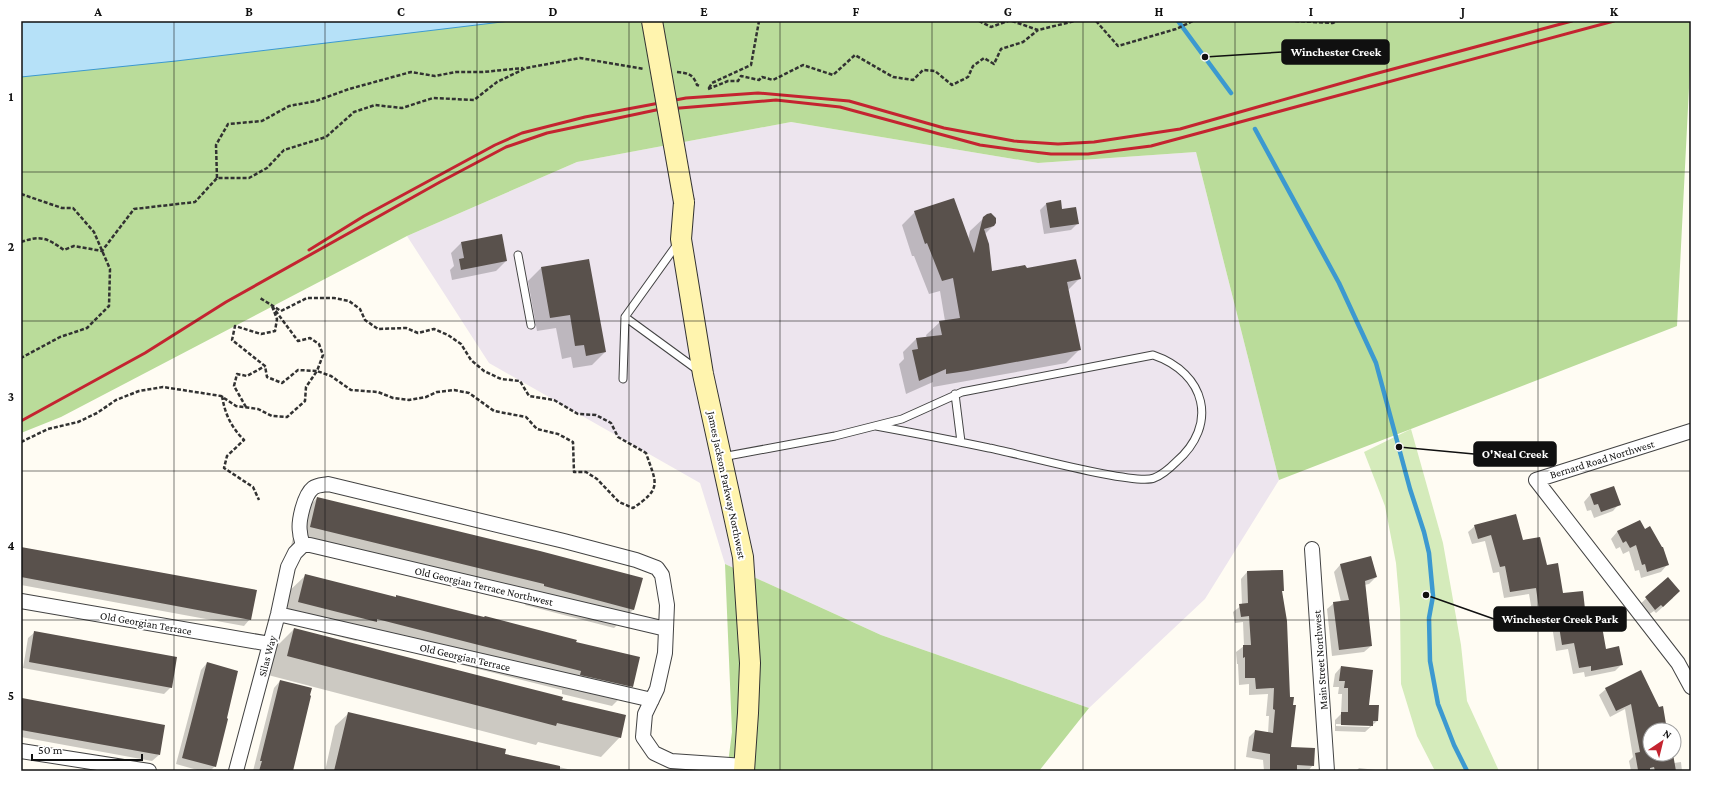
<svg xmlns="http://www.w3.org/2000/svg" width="1712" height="792" font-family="'Crimson Pro',serif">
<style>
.industrial{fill:#ede5ee}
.green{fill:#d5ebbb}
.forest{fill:#badc9a}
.water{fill:#b6e1f8;stroke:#3c99d0}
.shadow{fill:#0003;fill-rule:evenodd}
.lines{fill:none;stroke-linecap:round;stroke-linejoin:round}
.stream{stroke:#3c99d0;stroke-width:4.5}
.building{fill:#59514c}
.service-casing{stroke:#434343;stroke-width:9}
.minor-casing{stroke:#434343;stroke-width:16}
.secondary-casing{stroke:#323232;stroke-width:22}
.path{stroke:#323232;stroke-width:2.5;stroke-dasharray:4 2;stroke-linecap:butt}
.service{stroke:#fff;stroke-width:7}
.minor{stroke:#fff;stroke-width:14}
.secondary{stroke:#fff4ae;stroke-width:20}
.rail{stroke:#c42430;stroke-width:3}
.secondary-bridge-casing{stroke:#323232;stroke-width:22;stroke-linecap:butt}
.secondary-bridge{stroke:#fff4ae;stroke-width:20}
.grid{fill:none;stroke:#101010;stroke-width:1;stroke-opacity:0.55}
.labels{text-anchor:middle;stroke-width:4;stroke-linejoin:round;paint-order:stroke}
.street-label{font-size:11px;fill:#101010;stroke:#fff}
.leader{fill:none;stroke:#101010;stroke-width:1.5}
.callout-dot{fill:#101010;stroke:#fff;stroke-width:1.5}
.callout{fill:#101010;stroke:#101010;stroke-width:1.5}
.callout-label{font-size:12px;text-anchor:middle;font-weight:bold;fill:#fff}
.neatline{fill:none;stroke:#101010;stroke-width:1.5}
.grid-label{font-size:13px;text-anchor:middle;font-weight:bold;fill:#101010}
</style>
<rect width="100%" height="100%" fill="#fffcf3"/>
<path class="industrial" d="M791 122 1038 163 1196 152 1279 480 1205 599 1089 708 881 635 725 564 700 483 489 363 407 236 577 162Z"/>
<path class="green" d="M1411 429 1443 543 1461 645 1467 701 1499 771H1435L1417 736 1401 684 1400 609 1396 563 1385 506 1364 452Z"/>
<path class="forest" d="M369 21H1691V48L1677 326 1279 480 1196 152 1038 163 791 122 577 162 407 236 61 417 21 433V71Z
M725 564 881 635 1089 708 1039 771H727L732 732Z"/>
<path class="water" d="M21 21H510L176 61 21 77Z"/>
<path class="shadow" d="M1046 204 1078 223 1071 230 1044 234 1040 210Z
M915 212 968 240 970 231 987 215 993 226 985 234 991 272 1026 269 1080 278 1068 290 1080 349 1066 363 933 387V382L906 394 899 364 904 359 903 352 916 339 927 338 926 335 940 322 945 321 940 291 929 294 914 256H912L902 225Z
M461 243 506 261 496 271 452 280 450 270 454 266 451 253Z
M541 268 605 352 592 365 573 368 571 357 562 359 556 328 537 331 528 281Z
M1613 487 1619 504 1613 511 1594 518 1591 510 1587 511 1584 502 1590 495Z
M317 498 634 609 614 628 525 605 526 603 291 546 298 517Z
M1639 521 1667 565 1661 572 1641 578 1639 570 1635 571 1629 551 1623 554 1620 547 1616 549 1611 539 1617 532Z
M1475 526 1523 541 1546 567 1562 594 1586 619 1605 650 1621 665 1615 671 1585 677 1584 672 1573 674 1568 649 1556 651 1551 620 1534 623 1529 594 1504 598 1499 572 1493 573 1485 541 1472 544 1468 532Z
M21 548 250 619 244 626 21 585Z
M1371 557 1376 577 1369 584 1364 585 1371 646 1364 652 1332 656 1327 609 1334 603 1341 602 1334 572 1340 565Z
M1282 571V592L1289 748 1313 765 1308 771H1264L1263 760 1246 757 1249 737 1255 731 1268 733 1269 716H1266L1268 694 1249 695V684L1239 685 1238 664H1237L1236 652 1244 646 1243 622 1235 623 1233 612 1242 605 1241 579 1247 572Z
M306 575 394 598 397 596 575 642 632 686 612 706 562 694V690L359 639 356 641 280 621 286 594Z
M1668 579 1673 598 1656 613 1654 611 1648 615 1639 605Z
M294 629 561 700 620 737 601 757 538 742 536 745 268 675 275 648Z
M35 632 171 687 164 694 23 668 28 638Z
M207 663 215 766 210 771H201L176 764 201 670Z
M1341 667 1377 721 1365 732 1335 731V720L1341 714 1342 694H1338L1339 687H1333L1335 674ZM1336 724 1371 725 1369 727 1336 726Z
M280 681 292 771H253L274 688Z
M1606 689 1658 708 1666 730H1650V754H1672L1674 763 1681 762 1682 771H1631L1629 761 1633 757 1625 709 1610 717 1599 695Z
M23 699 159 755 152 761 21 737V701Z
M349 713 504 754 576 771H325L335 726Z
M1359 768 1384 771H1356Z"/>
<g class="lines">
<path class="stream" d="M1178 21 1231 93
M1255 129 1339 283 1376 363 1410 489 1424 532 1429 553 1433 596 1429 618 1430 661 1438 704 1454 745 1467 771"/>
</g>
<path class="building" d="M954 198 974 253 983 217 987 214 991 213 996 218V223L994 226 984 229 989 244 992 271 1025 265 1027 268 1076 259 1081 279 1067 282 1081 350 967 371 946 374V369L919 381 912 350 918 349 916 338 942 335 939 321 960 318 953 278 942 281 927 243 925 244 914 211Z
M1061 200 1062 209 1076 207 1079 224 1050 228 1046 203Z
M502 234 507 261 461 270 459 259 464 258 461 242Z
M589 259 606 352 586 356 584 345 575 346 570 315 550 318 541 267Z
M1614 486 1621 505 1601 512 1598 504 1594 505 1590 494Z
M317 497 540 551 643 578 634 610 544 586V584L310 527Z
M1516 514 1523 540 1540 537 1547 565 1558 563 1563 593 1583 591 1586 618 1600 615 1606 649 1619 646 1623 665 1591 671V666L1579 668 1574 643 1562 645 1557 614 1540 617 1536 588 1510 592 1505 566 1500 567 1491 535 1478 539 1474 525Z
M1640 520 1645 529 1650 526 1662 547H1663L1669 565 1647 572 1645 564 1642 565 1636 545 1630 548 1626 541 1623 543 1617 531Z
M21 547 257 590 251 620 21 577Z
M1371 556 1377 577 1365 581 1372 646 1339 650 1333 602 1349 600 1340 564Z
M1283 570 1284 591H1282L1287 621 1290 697H1294L1293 705H1296L1291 747 1315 748 1314 766 1297 765V771H1270V754L1252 751 1255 730 1273 733 1275 710 1273 709 1274 688 1256 689 1255 678H1245V657L1243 658V645H1251L1249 616 1241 617 1239 604 1248 603 1247 571Z
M305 574 396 597V595L484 617 485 616 577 640 576 642 640 657 633 687 580 675 581 671 377 619V622L298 602Z
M1668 577 1680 591 1663 607 1661 605 1655 610 1645 597Z
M294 628 563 697 562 700 626 715 621 738 557 723 556 726 287 656Z
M34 631 177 657 172 688 29 662Z
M207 662 238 671 227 718 228 719 216 767 182 758Z
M1341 666 1373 670 1369 705H1379L1378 721H1373V726L1341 725V712H1348V688H1344L1345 681H1339Z
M1641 670 1659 707 1663 706 1667 730H1650V754H1673L1676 771H1655L1654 767 1650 768V771L1638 770 1635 753 1640 752 1631 704 1616 711 1605 688Z
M280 680 312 688 310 695 311 696 293 771H259L262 761H260Z
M22 698 165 725 160 755 21 730Z
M348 712 506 749 505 754 560 766V771H334Z"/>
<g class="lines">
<g class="service-casing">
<path id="service" d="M518 255 531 325
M625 317 699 371
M623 379 625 317 678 243
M955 394 961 442
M722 457 835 436 902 419 962 392 1153 355C1206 373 1219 425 1176 462 1170 468 1162 475 1154 478 1135 486 1017 453 989 448 951 440 914 433 876 426"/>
</g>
<g class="minor-casing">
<path id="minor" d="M1691 431 1536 480 1678 663 1691 687
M303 545C302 541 300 537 300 532 298 522 304 495 313 488 317 485 323 485 328 484L564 541 636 560 657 568 662 575 667 605 665 653 657 689 645 714 643 737 654 753 671 761 745 766
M303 545H310L666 629
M1312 549 1327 771
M21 601 270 644
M278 614 652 700
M21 751 149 771
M236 771 278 614 288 567 295 553 303 545"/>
</g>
<g class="secondary-casing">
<path id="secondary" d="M684 202 681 239 703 374 743 557 750 663 748 713 744 771"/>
</g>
<path class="path" d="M979 21 991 27 1008 21
M1012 21 1038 30 1075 21
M1096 21 1118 46 1176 29 1193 21
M1295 21 1333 23 1337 21
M677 72C688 73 693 74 697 85L700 86
M709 88 712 83 751 65 759 21
M708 89 728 81H738L741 76 759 80 762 77 773 80 803 65 833 75 855 55 893 77 913 80 923 70 935 71 952 85 968 77 973 66 984 58 994 64 1001 49 1023 42 1038 30
M217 178 216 145 228 124 262 121 289 106 316 101 349 89 411 72 435 76 456 72H483L523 68
M21 194 62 208H73L94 232 110 269 109 306 87 328 60 337 21 358
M21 242C41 235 47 238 64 250L74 246 102 251 134 209 195 202 217 178H249L267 168 284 150 326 137 354 112 375 105 402 108 433 98 474 100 497 82 526 68 580 58 644 69
M272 306 298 341 310 338 319 344 323 355 317 371 298 370 282 383 267 377 265 366 232 340 235 326 261 334 275 331 277 319Z
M222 396C225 414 231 427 244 440L227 456 224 468 253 487 259 500
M246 407 234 386 237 374 247 376 265 366
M21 442 48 429 78 422 97 413 116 400 139 391 163 387 221 396 236 406 258 409 272 416 287 417 305 401 306 387 317 371 331 376 351 390 378 392 393 398 409 400 426 397 437 392 454 390 469 393 494 411 526 417 537 429 558 434 573 442 574 472H586L597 479 619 502 633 508C663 488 656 483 646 453L618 437 611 423 596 415 578 414 554 400 529 396 520 381 501 379 484 371 471 360 461 344 448 335 434 329 418 333 406 328 378 329 365 320 360 309 349 301 334 298H307L281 311 260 298"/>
<use href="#service" class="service"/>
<use href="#minor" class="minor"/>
<use href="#secondary" class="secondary"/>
<path class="rail" d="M309 250 364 216 495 145 522 133 585 117 686 98 758 93 849 101 944 128 1014 141 1058 144 1094 142 1180 129 1367 76 1572 21
M21 421 145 353 226 302 440 182 506 147 547 133 656 110 776 100 840 107 980 145 1024 151 1051 154H1088L1151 146 1614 21"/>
<g class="secondary-bridge-casing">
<path id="secondary-bridge" d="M652 21 684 202"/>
</g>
<use href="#secondary-bridge" class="secondary-bridge"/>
</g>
<path class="grid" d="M174 21V771M325 21V771M477 21V771M629 21V771M780 21V771M932 21V771M1083 21V771M1235 21V771M1387 21V771M1538 21V771M21 172H1691M21 321H1691M21 471H1691M21 620H1691"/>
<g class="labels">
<g class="street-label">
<text transform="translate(1602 459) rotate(-17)" y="4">Bernard Road Northwest</text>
<text transform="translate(727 485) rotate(78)" y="4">James Jackson Parkway Northwest</text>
<text transform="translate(484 586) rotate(13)" y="4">Old Georgian Terrace Northwest</text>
<text transform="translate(146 623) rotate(10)" y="4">Old Georgian Terrace</text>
<text transform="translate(267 656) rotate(-75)" y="4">Silas Way</text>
<text transform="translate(465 657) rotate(13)" y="4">Old Georgian Terrace</text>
<text transform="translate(1320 660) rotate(-94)" y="4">Main Street Northwest</text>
</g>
</g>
<path class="leader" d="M1205 57L1282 52M1399 447L1474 454M1426 595L1494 619"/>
<g class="callout-dot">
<circle cx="1205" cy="57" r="4"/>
<circle cx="1399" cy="447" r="4"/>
<circle cx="1426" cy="595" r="4"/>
</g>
<g class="callout">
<rect x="1282" y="40" width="107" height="24" rx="4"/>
<rect x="1474" y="442" width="82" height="24" rx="4"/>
<rect x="1494" y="607" width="132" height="24" rx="4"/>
</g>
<g class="callout-label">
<text x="1336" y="56">Winchester Creek</text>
<text x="1515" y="458">O'Neal Creek</text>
<text x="1560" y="623">Winchester Creek Park</text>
</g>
<rect width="1712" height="792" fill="none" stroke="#ffffff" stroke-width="44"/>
<g transform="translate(1662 742) rotate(35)"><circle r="19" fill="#ffffff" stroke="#9f9f9f"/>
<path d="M0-3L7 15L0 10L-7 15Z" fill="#c42430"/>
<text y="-6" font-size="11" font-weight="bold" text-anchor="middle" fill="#101010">N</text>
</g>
<path d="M32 754v6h110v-6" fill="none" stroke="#101010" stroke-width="2"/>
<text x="38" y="754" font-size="12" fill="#101010" stroke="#ffffff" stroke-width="3" paint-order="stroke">50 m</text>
<rect x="22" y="22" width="1668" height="748" class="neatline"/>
<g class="grid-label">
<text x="98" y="16">A</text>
<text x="249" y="16">B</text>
<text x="401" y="16">C</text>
<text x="553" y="16">D</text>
<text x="704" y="16">E</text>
<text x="856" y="16">F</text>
<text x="1008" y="16">G</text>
<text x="1159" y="16">H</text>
<text x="1311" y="16">I</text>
<text x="1463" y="16">J</text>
<text x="1614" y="16">K</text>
<text x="11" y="101">1</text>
<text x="11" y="251">2</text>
<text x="11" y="401">3</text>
<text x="11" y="550">4</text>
<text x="11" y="700">5</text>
</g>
</svg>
